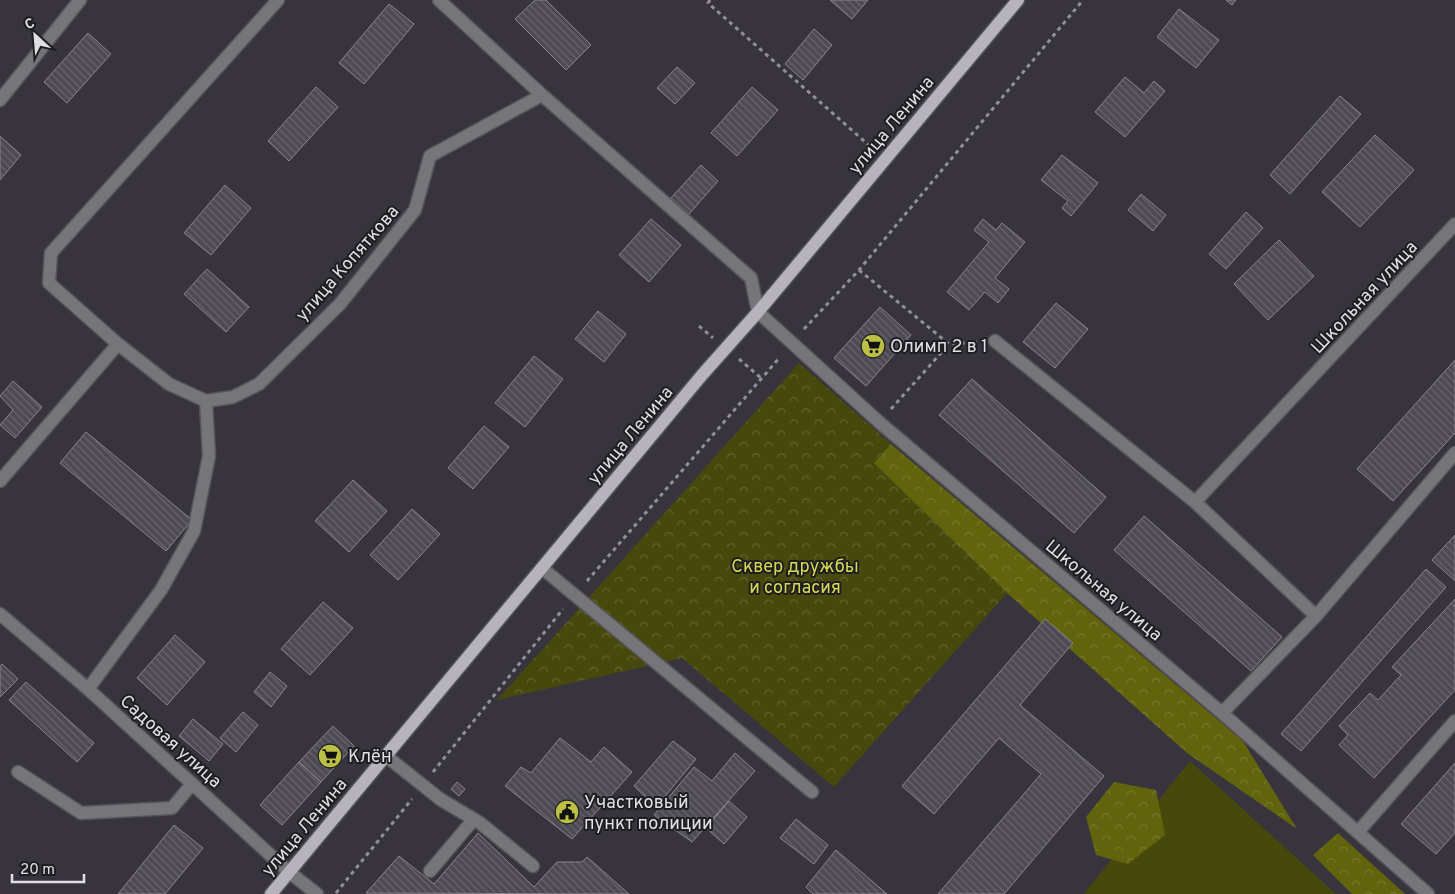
<svg xmlns="http://www.w3.org/2000/svg" width="1455" height="894" font-family="Overpass,sans-serif">
<style>
.grass{fill:#47490c}
.forest{fill:url(#forest-crowns)}
.park{fill:url(#park-crowns)}
.building{fill:url(#building-back-hatch);stroke:#898590}
.lines{fill:none;stroke-linecap:round;stroke-linejoin:round}
.minor-casing{stroke:#56535b;stroke-width:15}
.major-casing{stroke:#56535b;stroke-width:15}
.path{stroke:#928f97;stroke-width:3;stroke-dasharray:4 4;stroke-linecap:butt}
.minor{stroke:#767579;stroke-width:12}
.major{stroke:#b6b3bc;stroke-width:12}
.labels{text-anchor:middle;stroke-width:4;stroke-linejoin:round;paint-order:stroke}
.street-label{font-size:18px;fill:#e1dfe5;stroke:#1e1d21}
.poi-label{font-size:18px;fill:#e1dfe5;stroke:#1e1d21;text-anchor:start}
.park-label{font-size:18px;fill:#d5da52;stroke:#1e1d21}
</style>
<defs>
<pattern id="forest-crowns" width="20" height="18" patternUnits="userSpaceOnUse" patternTransform="scale(1.25)"><rect width="20" height="18" fill="#61630d"/><path d="M2 6a3 3 0 1 1 6 0M12 15a3 3 0 1 1 6 0" fill="none" stroke="#777930"/></pattern>
<pattern id="park-crowns" width="20" height="18" patternUnits="userSpaceOnUse" patternTransform="scale(1.25)"><rect width="20" height="18" fill="#47490c"/><path d="M2 6a3 3 0 1 1 6 0M12 15a3 3 0 1 1 6 0" fill="none" stroke="#61632f"/></pattern>
<pattern id="building-back-hatch" width="6" height="6" patternUnits="userSpaceOnUse" patternTransform="scale(1.25)"><rect width="6" height="6" fill="#4e4a54"/><path d="M-1 5l2 2M0 0l6 6M5-1l2 2" fill="none" stroke="#67646c"/></pattern>
</defs>
<rect width="100%" height="100%" fill="#37343d"/>
<path class="grass" d="M1190 761 1336 894H1084Z"/>
<path class="forest" d="M891 444 1243 741 1297 829 1187 753 1007 593 873 463Z
M1114 782 1156 790 1165 835 1128 864 1096 855 1086 817Z
M1338 833 1405 894H1352L1313 855Z"/>
<path class="park" d="M799 363 891 444 874 463 1007 593 834 787 682 658 497 700Z"/>
<path class="building" d="M535 0H546L591 45 566 70 515 19Z
M830 0H868L852 19Z
M1226 0H1236L1232 5Z
M389 4 414 24 364 84 339 63Z
M1179 9 1219 40 1196 68 1157 37Z
M814 29 832 45 803 80 785 64Z
M88 33 111 54 67 103 44 82Z
M677 67 695 83 675 104 657 88Z
M1125 77 1144 93 1154 81 1165 91 1125 137 1095 112Z
M316 87 338 107 289 161 268 141Z
M752 87 778 110 737 156 711 133Z
M1340 96 1361 114 1290 194 1270 175Z
M1375 135 1414 170 1360 227 1322 192Z
M0 136 21 155 0 180Z
M1062 155 1098 183 1071 216 1062 208 1068 201 1041 180Z
M701 165 718 181 689 214 671 198Z
M225 185 251 208 211 255 184 233Z
M1141 194 1166 215 1153 231 1128 210Z
M1246 212 1263 228 1226 269 1209 254Z
M651 219 681 245 649 282 619 255Z
M983 219 996 230 1002 223 1025 242 995 278 1009 289 998 303 985 292 969 310 947 292 989 242 974 230Z
M1279 240 1314 276 1268 320 1234 284Z
M207 269 249 307 226 332 184 294Z
M1056 303 1088 329 1055 368 1023 342Z
M880 307 911 335 866 386 834 358Z
M598 311 626 334 604 362 575 339Z
M534 356 563 379 525 427 495 403Z
M1455 360V433L1393 501 1357 469Z
M972 379 1106 497 1074 533 939 415Z
M13 381 42 407 15 438 0 425 13 410 0 396Z
M484 426 509 447 473 489 448 468Z
M86 432 192 520 166 551 60 463Z
M353 480 387 511 349 552 315 521Z
M412 509 440 534 398 580 370 555Z
M1144 516 1282 637 1251 671 1114 550Z
M1455 535V581L1432 560Z
M1426 569 1446 587 1301 751 1281 734Z
M1455 599V690L1374 778 1339 745 1348 735 1339 726 1370 693 1378 700 1401 675 1392 667Z
M323 602 353 628 310 675 281 649Z
M1045 619 1073 643 1020 705 1104 776 1004 894H938L1041 774 999 738 934 814 902 786Z
M175 635 205 662 167 705 137 678Z
M2 664 18 679 0 697V667Z
M270 672 287 686 271 707 254 692Z
M26 682 94 743 77 762 9 700Z
M243 712 258 725 236 752 220 738Z
M193 719 223 744 209 761 179 736Z
M333 726 354 746 321 782 299 762Z
M560 738 591 762 604 747 632 772 572 839 505 786 521 767 531 773Z
M673 741 696 759 656 807 634 786Z
M735 753 755 771 692 842 654 815 694 767 712 781Z
M299 762 321 782 282 825 260 805Z
M1455 763V833L1436 854 1401 824Z
M457 782 465 789 459 796 451 789Z
M729 801 747 817 724 844 706 828Z
M796 819 828 845 814 864 780 838Z
M174 825 203 848 165 894H118Z
M478 833 534 887 557 862H582L587 857 629 894 366 893 399 856 434 884Z
M836 850 887 894H813L806 887Z"/>
<g class="lines">
<g class="minor-casing">
<path id="minor" d="M439 0 542 95
M0 100 80 0
M995 341 1195 502 1316 616
M118 344 49 283 51 253 278 0
M0 481 118 344 169 384 206 401 233 397 259 384 340 304 415 210 430 156 542 95 751 278 758 312 879 422 1222 713 1428 894
M1195 502 1455 224
M542 568 812 792
M0 614 88 689 289 872 317 894
M88 689 161 590 194 531 209 456 206 401
M1222 713 1316 616 1455 453
M386 756 440 799 480 823 533 866
M18 772 81 813 172 808 192 784
M1358 832 1455 721
M430 871 474 819"/>
</g>
<g class="major-casing">
<path id="major" d="M271 894 702 375 758 312 1018 0"/>
</g>
<path class="path" d="M710 0 708 3 872 148
M859 270 949 344 977 342
M699 326 713 338
M804 329 859 270 1083 0
M739 359 761 378
M891 409 949 344
M587 581 780 357
M433 772 563 609
M336 893 412 799"/>
<use href="#minor" class="minor"/>
<use href="#major" class="major"/>
</g>
<defs>
<g id="supermarket-disc" transform="scale(1.25)"><circle r="9.5" fill="#bbc044" stroke="#1e1d21"/><path d="M-6-5.5h2.5l.6 2H6L4.5 2H-2.5L-4.4-4H-6ZM-1.5 3.2a1.3 1.3 0 1 0 .1 0ZM3 3.2a1.3 1.3 0 1 0 .1 0Z" fill="#111"/></g>
<g id="civic-disc" transform="scale(1.25)"><circle r="9.5" fill="#bbc044" stroke="#1e1d21"/><path d="M-.6-6.5H3V-4.5H.6V-3L4-1V1h2V6H-6V1h2V-1L-.6-3ZM-1.2 2.5V6h2.4V2.5Z" fill="#111"/></g>
</defs>
<g fill-rule="evenodd">
<use href="#supermarket-disc" x="873" y="346"/>
<use href="#supermarket-disc" x="330" y="756"/>
<use href="#civic-disc" x="567" y="812"/>
</g>
<g class="labels">
<g class="street-label">
<text transform="translate(891 125) rotate(-50)" y="6">улица Ленина</text>
<text transform="translate(347 263) rotate(-49)" y="6">улица Копяткова</text>
<text transform="translate(1364 297) rotate(-47)" y="6">Школьная улица</text>
<text transform="translate(630 435) rotate(-50)" y="6">улица Ленина</text>
<text transform="translate(1104 590) rotate(40)" y="6">Школьная улица</text>
<text transform="translate(171 741) rotate(42)" y="6">Садовая улица</text>
<text transform="translate(304 827) rotate(-50)" y="6">улица Ленина</text>
</g>
<g class="poi-label">
<text x="890" y="352">Олимп 2 в 1</text>
<text x="348" y="762">Клён</text>
<text x="584" y="808">Участковый<tspan x="584" dy="21">пункт полиции</tspan></text>
</g>
<g class="park-label">
<text x="795" y="572">Сквер дружбы<tspan x="795" dy="21">и согласия</tspan></text>
</g>
</g>
<g transform="translate(35 35) rotate(334)" stroke="#1e1d21" stroke-width="4" paint-order="stroke">
<path d="M0-4L9 19L0 12L-9 19Z" fill="#e1dfe5"/>
<text y="-8" font-size="14" font-weight="bold" text-anchor="middle" fill="#e1dfe5">С</text>
</g>
<path d="M12 874v8h72v-8" fill="none" stroke="#e1dfe5" stroke-width="2.5"/>
<text x="20" y="874" font-size="15" fill="#e1dfe5" stroke="#1e1d21" stroke-width="4" paint-order="stroke">20 m</text>
</svg>
